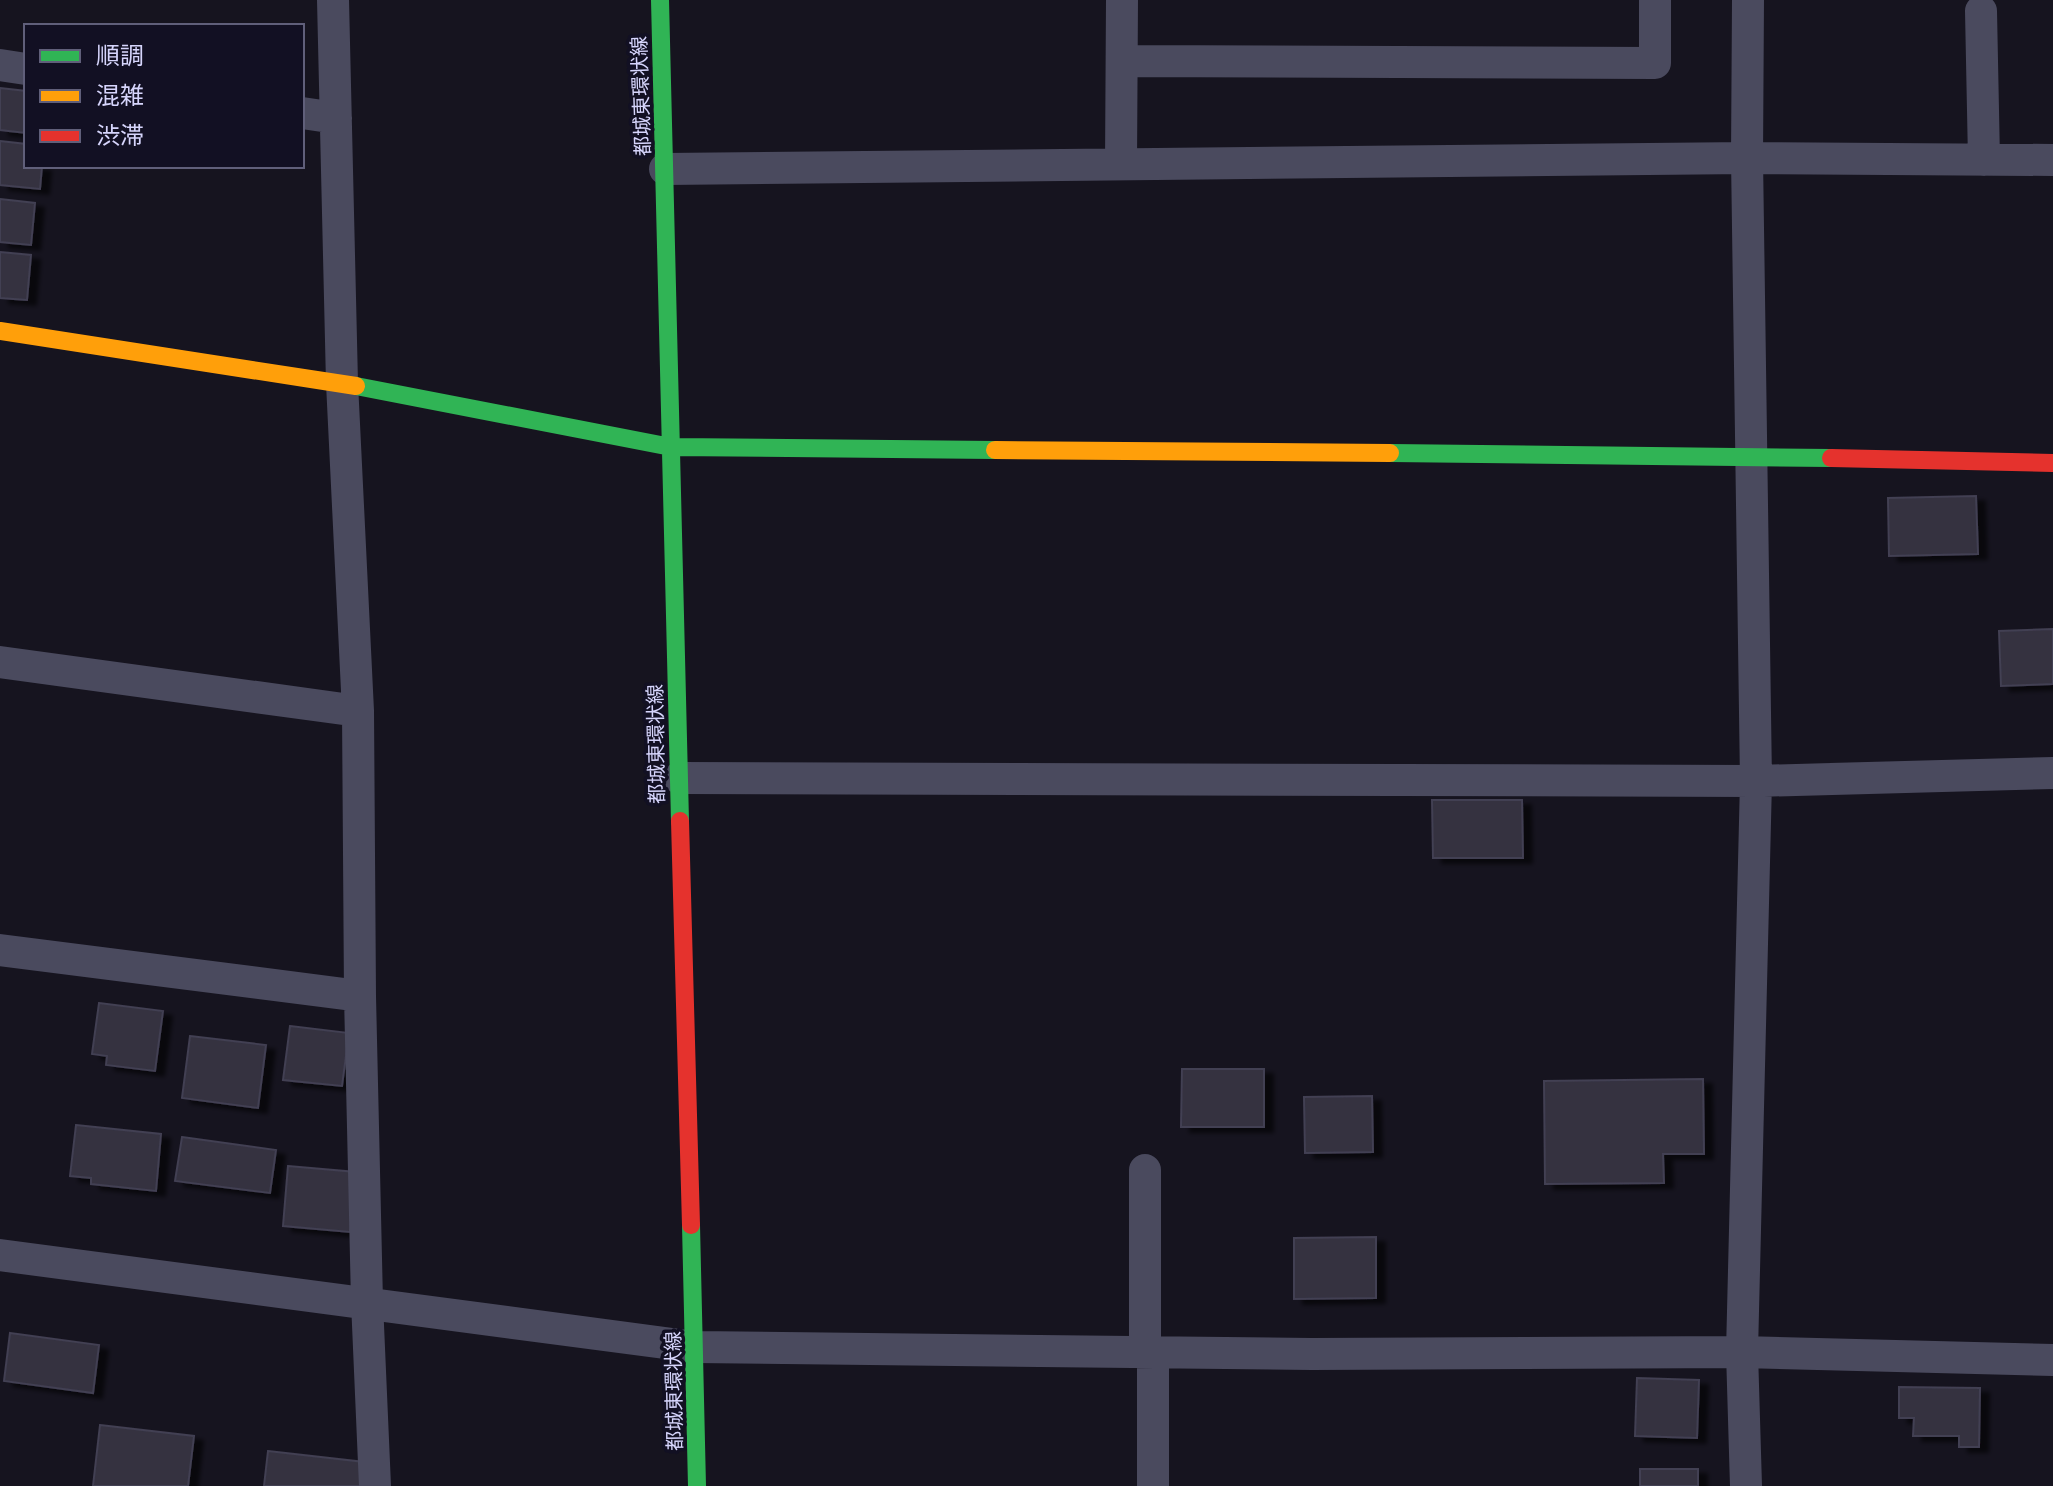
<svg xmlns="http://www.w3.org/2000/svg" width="2053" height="1486" font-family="Raleway,'Noto Sans JP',sans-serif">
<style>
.building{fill:#343241;stroke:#423f52;stroke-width:2;filter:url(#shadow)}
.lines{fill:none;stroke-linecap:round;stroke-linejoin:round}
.street{stroke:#4a4a5e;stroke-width:32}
.fast{stroke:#30b455;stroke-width:18}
.slow{stroke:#ff9f0a;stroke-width:18}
.jam{stroke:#e5322d;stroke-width:18}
.labels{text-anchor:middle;stroke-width:7;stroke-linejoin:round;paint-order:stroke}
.street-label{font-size:20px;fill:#d6d5fc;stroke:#121023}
</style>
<defs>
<filter id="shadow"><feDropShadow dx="9" dy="5" stdDeviation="2" flood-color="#0009"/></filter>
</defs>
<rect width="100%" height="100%" fill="#16141f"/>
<path class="building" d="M0 88 26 91V133L0 130Z
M0 141 26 144V166H42L40 189 0 185Z
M0 199 35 203 31 245 0 242Z
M0 252 31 255 27 300 0 298Z
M1976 496 1978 554 1889 556 1888 498Z
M2053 629V684L2001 686 1999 631Z
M1432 800H1522L1523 858H1433Z
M99 1003 163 1011 155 1071 106 1065 107 1056 92 1054Z
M290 1026 349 1033 342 1086 283 1080Z
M190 1036 266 1045 258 1108 182 1098Z
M1182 1069H1264V1127H1181Z
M1703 1079 1704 1154H1663L1664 1183 1545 1184 1544 1081Z
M1372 1096 1373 1152 1305 1153 1304 1097Z
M76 1125 161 1134 156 1191 91 1184V1178L70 1176Z
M182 1137 276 1150 270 1193 175 1181Z
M288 1166 356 1172 350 1232 283 1226Z
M1376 1237V1298L1294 1299V1238Z
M10 1333 99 1345 93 1393 4 1381Z
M1637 1378 1699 1380 1697 1438 1635 1436Z
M1899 1387 1980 1388 1979 1447H1959V1436H1913L1914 1418H1899Z
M100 1425 194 1436 188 1486H93Z
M268 1451 364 1462 361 1486H264Z
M1640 1469H1698V1486H1640Z"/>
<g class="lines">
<path class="street" d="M333 0 342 383 358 711 360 996 367 1302 375 1486
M1981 11 1984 160
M1122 61 1655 63V0
M0 65 26 69
M302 113 336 118
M1121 164 1122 0
M665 169 1747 158 2053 160
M0 662 358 711
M679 778 1756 781 2053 773
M0 950 360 996
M0 1255 695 1347 1312 1354 1742 1352 2053 1360
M1145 1352V1170
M1153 1486V1352
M1746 1486 1742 1352 1756 781 1747 158 1748 0"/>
<path class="fast" d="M660 0 680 821
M356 386 671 447 995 450
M1390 453 1831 458
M691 1225 697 1486"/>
<path class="slow" d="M0 331 356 386
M995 450 1390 453"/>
<path class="jam" d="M1831 458 2053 463
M680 821 691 1225"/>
</g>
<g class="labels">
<g class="street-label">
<text transform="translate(641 96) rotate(-92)" y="7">都城東環状線</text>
<text transform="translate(656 744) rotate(-91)" y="7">都城東環状線</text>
<text transform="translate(674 1391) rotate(-91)" y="7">都城東環状線</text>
</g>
</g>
<rect x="24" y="24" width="280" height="144" fill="#121023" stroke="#605f7a" stroke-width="2"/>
<rect x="40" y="50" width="40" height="12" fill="#30b455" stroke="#605f7a" stroke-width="2"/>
<text x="96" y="64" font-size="24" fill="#d6d5fc">順調</text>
<rect x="40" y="90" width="40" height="12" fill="#ff9f0a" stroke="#605f7a" stroke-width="2"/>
<text x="96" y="104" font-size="24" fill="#d6d5fc">混雑</text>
<rect x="40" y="130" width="40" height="12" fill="#e5322d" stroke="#605f7a" stroke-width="2"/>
<text x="96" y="144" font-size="24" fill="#d6d5fc">渋滞</text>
</svg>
